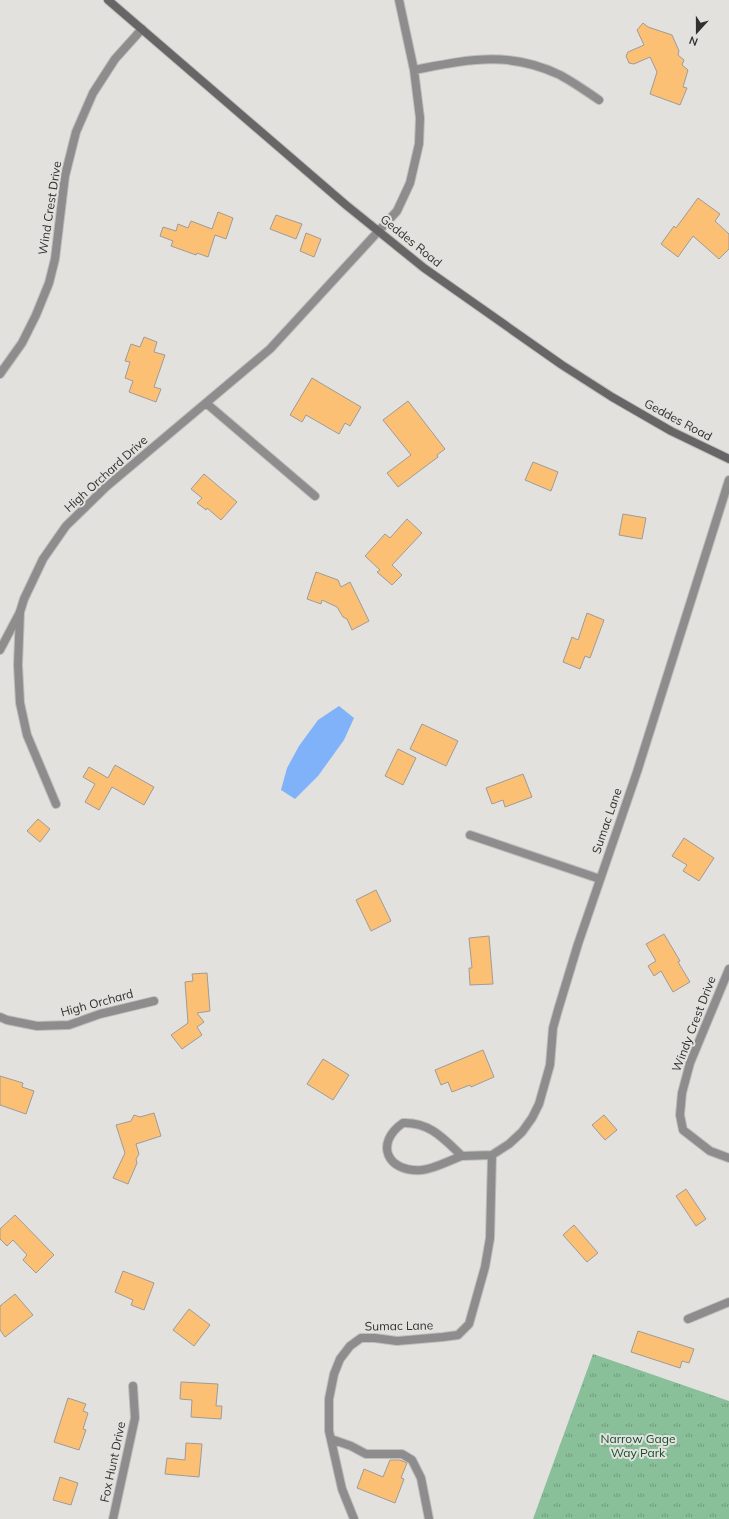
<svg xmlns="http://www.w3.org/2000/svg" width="729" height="1519" font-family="Mulish,sans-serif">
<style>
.park{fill:url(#park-tufts)}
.water{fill:#80b2f9}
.building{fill:#fcc074;stroke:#9e9b99}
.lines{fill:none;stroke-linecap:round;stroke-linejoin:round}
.lane-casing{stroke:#bfbebb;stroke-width:10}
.street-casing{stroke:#bfbebb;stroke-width:10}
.secondary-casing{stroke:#bfbebb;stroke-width:10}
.lane{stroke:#8e8d8d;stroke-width:8}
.street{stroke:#8e8d8d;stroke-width:8}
.secondary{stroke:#676565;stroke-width:8}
.labels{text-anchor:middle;stroke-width:4;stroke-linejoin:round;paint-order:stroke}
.street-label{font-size:12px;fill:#31302f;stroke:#e3e1de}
.park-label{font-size:12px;fill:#0d4e29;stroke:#e3e1de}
</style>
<defs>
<pattern id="park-tufts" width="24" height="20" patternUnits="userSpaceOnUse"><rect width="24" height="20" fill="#89bf99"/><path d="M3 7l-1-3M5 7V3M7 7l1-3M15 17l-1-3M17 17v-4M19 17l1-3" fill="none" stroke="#719c7d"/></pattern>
</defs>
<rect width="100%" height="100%" fill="#e3e1de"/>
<path class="park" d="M593 1354 729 1401V1519H533Z"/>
<path class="water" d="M339 706 354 718 344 740 318 776 295 799 281 790 287 768 299 746 318 720Z"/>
<path class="building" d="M643 23 648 27 672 35 679 51 678 55 684 60 682 65 688 70 683 87 687 88 680 105 650 94 657 72 650 57 634 64 629 63 626 56 628 52 644 45 637 30Z
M698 198 720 214 715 221 729 234V249L719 259 693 236 678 257 661 244 674 226 676 228Z
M218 212 233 218 226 239 215 235 208 257 197 253 196 255 171 246 173 241 160 236 163 227 176 231 178 224 188 228 191 221 212 229Z
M276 215 302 224 296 239 270 229Z
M306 233 321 239 314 257 300 251Z
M144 337 157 342 154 352 165 355 154 387 161 389 156 402 129 392 133 381 125 378 130 362 125 361 131 344 140 347Z
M312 378 361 407 350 426 345 423 339 434 306 415 302 422 290 415Z
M408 401 445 449 437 455 438 457 398 487 387 473 411 455 383 420Z
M533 462 558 472 551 491 525 480Z
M204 474 237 502 221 520 207 508 206 510 197 503 202 498 191 489Z
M623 514 646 518 642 539 619 535Z
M407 519 422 533 392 565 402 575 392 585 377 572 380 570 365 556 385 534 390 538Z
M316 572 338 580 341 587 350 582 369 621 352 630 347 619 343 617 337 607 322 600 321 604 307 599Z
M587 613 604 620 590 658 585 656 580 669 563 662 572 637 578 640Z
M422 724 458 741 446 766 410 749Z
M398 749 416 758 403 785 385 776Z
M115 765 154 787 144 805 112 787 99 810 85 802 95 784 83 777 89 767 108 778Z
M523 774 532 797 505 807 503 800 492 804 486 788Z
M38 819 50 829 40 842 27 831Z
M684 838 714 858 699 881 683 871 687 865 672 856Z
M376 890 391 921 371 931 356 900Z
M664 934 680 961 678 962 690 982 673 992 661 971 654 976 648 966 656 961 646 944Z
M489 936 493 984 470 985 469 968H472L469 938Z
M207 973 210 1011 197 1013 204 1022 197 1027 202 1035 182 1049 171 1035 188 1023 185 982 193 981 192 974Z
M483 1050 494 1077 471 1087 470 1085 452 1092 448 1082 441 1085 435 1070Z
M323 1059 349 1075 333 1100 307 1084Z
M0 1076 23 1083 22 1087 34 1091 26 1114 0 1105Z
M154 1113 161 1136 136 1144 139 1154 136 1159 137 1163 128 1184 113 1178 125 1153 116 1125 131 1121 134 1115 140 1117Z
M604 1115 617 1130 605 1140 592 1125Z
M686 1189 706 1219 696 1226 676 1196Z
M15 1215 54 1255 36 1273 23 1260 27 1255 13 1240 7 1246 0 1239V1229Z
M574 1225 598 1253 587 1262 563 1235Z
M123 1271 154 1283 144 1310 131 1305 133 1300 115 1292Z
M15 1294 33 1315 5 1337 0 1330V1306Z
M189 1309 210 1325 194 1346 173 1330Z
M638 1331 694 1349 689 1363 682 1361 680 1368 631 1352Z
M181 1382 218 1384 216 1406H222L221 1419 191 1417 192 1400 180 1399Z
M68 1398 86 1404 83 1411 88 1413 83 1429 86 1430 79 1450 54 1442Z
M186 1443 202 1444 199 1477 165 1474 167 1458 185 1460Z
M390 1460H400L407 1463 401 1478 404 1479 395 1503 357 1488 364 1469 383 1477Z
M60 1477 78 1483 71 1505 53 1500Z"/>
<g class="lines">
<g class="lane-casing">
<path id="lane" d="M20 612 18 665 20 703 27 735 56 804
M470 835 600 879
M688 1319 729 1302"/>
</g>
<g class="street-casing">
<path id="street" d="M414 70C467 60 508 50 560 75 573 82 586 91 599 100
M0 374 22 343 36 315 49 283 55 259 65 176 76 132 93 93 115 59 142 29
M206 403 315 496
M0 650 20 612 24 599 43 559 66 526 106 487 270 349 397 211 410 183 419 144 420 118 414 70 399 0
M729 969 690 1063 682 1093 680 1115 683 1130 710 1151 729 1158
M0 1017 7 1020 37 1026 69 1025 100 1014 154 1001
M403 1123C430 1122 444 1139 462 1156 450 1160 434 1169 422 1170 387 1173 374 1143 403 1123Z
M462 1156 492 1155
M331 1439 351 1446 366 1454H402L412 1460 421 1478 429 1519
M113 1519 135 1418 133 1386
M354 1519 342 1489 329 1431V1399L334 1374 340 1359 350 1346 361 1338H375L397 1341 443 1337 458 1335 469 1324 485 1267 490 1238 492 1155 509 1144 522 1132 532 1118 539 1104 550 1065 553 1028 558 1010 578 944 637 772 729 480"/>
</g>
<g class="secondary-casing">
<path id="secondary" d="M108 0 346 205 424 268 562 365 612 397 671 431 729 459"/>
</g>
<use href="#lane" class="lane"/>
<use href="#street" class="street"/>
<use href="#secondary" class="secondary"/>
</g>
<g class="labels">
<g class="street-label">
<text transform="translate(50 208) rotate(-81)" y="4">Wind Crest Drive</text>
<text transform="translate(411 241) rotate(39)" y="4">Geddes Road</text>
<text transform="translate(678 420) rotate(28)" y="4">Geddes Road</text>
<text transform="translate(106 474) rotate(-42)" y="4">High Orchard Drive</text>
<text transform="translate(607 821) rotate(-71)" y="4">Sumac Lane</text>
<text transform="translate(97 1003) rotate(-15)" y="4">High Orchard</text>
<text transform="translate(694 1024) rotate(-69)" y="4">Windy Crest Drive</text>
<text transform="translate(399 1326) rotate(-1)" y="4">Sumac Lane</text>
<text transform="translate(113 1462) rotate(-78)" y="4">Fox Hunt Drive</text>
</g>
<g class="park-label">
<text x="638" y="1443">Narrow Gage<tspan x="638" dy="14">Way Park</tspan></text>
</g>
</g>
<g transform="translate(697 32) rotate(201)" stroke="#e3e1de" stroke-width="3" paint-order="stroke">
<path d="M0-3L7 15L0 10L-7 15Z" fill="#31302f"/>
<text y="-6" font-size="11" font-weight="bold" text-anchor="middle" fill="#31302f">N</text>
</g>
</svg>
